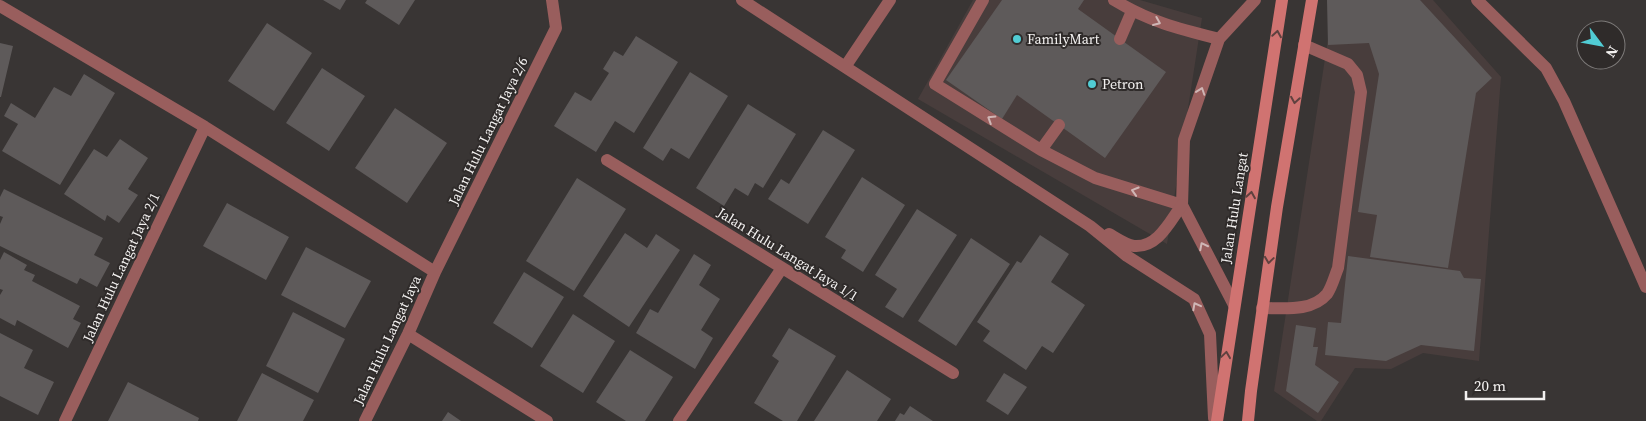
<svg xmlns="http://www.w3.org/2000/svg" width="1646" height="421" font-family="'Source Serif 4',serif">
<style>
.built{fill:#483d3c}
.building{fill:#5e5a5a}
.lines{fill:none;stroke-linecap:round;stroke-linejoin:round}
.service{stroke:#995e5d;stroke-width:12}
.minor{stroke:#995e5d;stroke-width:12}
.secondary{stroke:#d07371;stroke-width:12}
.oneway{stroke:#cfb6b5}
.oneway2{stroke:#5f413f}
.poi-dot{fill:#51ccd4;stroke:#2f2b2a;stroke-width:2}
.labels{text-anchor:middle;stroke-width:4;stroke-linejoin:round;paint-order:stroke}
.poi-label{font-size:14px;fill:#f3f1f0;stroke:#2f2b2a;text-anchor:start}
.street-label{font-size:14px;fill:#f3f1f0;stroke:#2f2b2a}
</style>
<rect width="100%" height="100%" fill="#393534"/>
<path class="built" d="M973 0H1140L1202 18 1167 244 918 99Z
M1334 0H1433L1501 77 1479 361 1423 353 1391 369 1355 368 1321 421H1317L1274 391Z"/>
<path class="building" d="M323 0H346L340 10Z
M367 0H415L399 25 365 3Z
M1002 0H1084L1078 9 1166 72 1105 158 1017 95 1002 119 946 80Z
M1327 0H1420L1492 78 1476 93 1448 268 1370 257 1377 215 1358 212 1379 74 1369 43 1328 45Z
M267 23 312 53 274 111 228 81Z
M636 36 678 62 634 133 615 121 596 152 554 126 575 92 591 101 609 73 603 69 614 51 623 56Z
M0 43 13 46 1 97H0Z
M322 68 365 96 329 151 286 123Z
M690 72 728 96 689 159 671 148 663 161 643 148Z
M84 74 115 93 60 185 2 151 18 124 4 116 11 103 35 118 54 87 71 96Z
M748 104 796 134 763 188 755 183 748 196 735 188 724 206 696 188Z
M395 108 447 143 407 203 355 168Z
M823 130 855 150 808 224 768 199 781 179 789 184Z
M120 139 148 158 128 189 138 195 119 223 107 215 105 221 64 194 94 149 107 157Z
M862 177 905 205 863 272 841 258 846 250 825 237Z
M577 178 626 209 574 291 526 261Z
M4 189 103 238 94 255 110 263 97 287 80 278 77 284 0 246V224L3 217 0 216V197Z
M227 203 289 237 266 280 203 246Z
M917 209 957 235 903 318 885 307 897 289 875 275Z
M625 233 647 248 656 234 680 250 629 327 583 296Z
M1040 235 1069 254 1051 282 1085 305 1053 353 1042 346 1026 370 983 341 990 331 977 322 1017 261 1021 263Z
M971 238 1010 264 956 346 918 321Z
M306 247 371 281 345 328 281 295Z
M4 252 27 265 24 270 35 275 32 281 80 306 73 319 81 323 68 348 17 320 15 326 0 318V295L3 290 0 289V260Z
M694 254 711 265 699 285 720 299 701 330 713 338 695 369 636 333 650 309 658 313Z
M1348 256 1460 271 1464 278 1481 279 1474 351 1421 345 1386 361 1325 355 1328 322 1341 323Z
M524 272 564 297 532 348 493 323Z
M293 312 345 339 318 393 266 366Z
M573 314 615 341 583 393 540 366Z
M1296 325 1316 328 1313 347H1318L1315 365 1339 382 1318 413 1286 391Z
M789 328 836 356 797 421H783L754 403 779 361 772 356Z
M0 333 33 350 24 368 54 382 38 415 0 396Z
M630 350 673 377 645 421H626L596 402Z
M847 370 891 399 877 421H814Z
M262 373 314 400 303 421H237Z
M1004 373 1027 387 1008 415 986 401Z
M128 382 199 418 198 421H108Z
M910 406 933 421H895L900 413 904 415Z
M448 412 461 421H442Z"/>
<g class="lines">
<path class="service" d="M983 0 935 84 1041 150 1095 178 1182 205
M1114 0C1150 22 1179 29 1219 39
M1120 39 1132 11
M1041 150 1059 125
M1234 305 1182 205 1184 140 1219 39 1255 0
M1262 308C1284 308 1312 312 1327 294 1332 287 1335 275 1338 268L1361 92 1357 75 1348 64 1304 45"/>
<path class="minor" d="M742 0 1090 226 1127 256 1194 299 1210 334 1214 418
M1477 0 1546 68 1564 101 1646 287
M0 6 205 127 435 272
M845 67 890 0
M607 160 953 373
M1109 234C1116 238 1126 245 1134 246 1158 248 1170 221 1182 205
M408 334 547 421
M65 421 205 127
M365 421 408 334 435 272 556 28 552 0
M679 421 782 268"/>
<path class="secondary" d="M1217 421 1282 0
M1248 421 1251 391 1277 207 1312 0"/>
</g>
<defs><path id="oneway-chevron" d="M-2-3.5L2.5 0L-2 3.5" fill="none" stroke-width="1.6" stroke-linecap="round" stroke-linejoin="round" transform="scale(1.25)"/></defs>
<g class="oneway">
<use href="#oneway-chevron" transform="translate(1157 22) rotate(23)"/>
<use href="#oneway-chevron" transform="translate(1201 91) rotate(-71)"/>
<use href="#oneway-chevron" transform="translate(991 119) rotate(-148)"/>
<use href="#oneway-chevron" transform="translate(1135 191) rotate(-163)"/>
<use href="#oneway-chevron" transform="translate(1203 246) rotate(-117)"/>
<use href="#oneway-chevron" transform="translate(1196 306) rotate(-118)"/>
</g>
<g class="oneway2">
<use href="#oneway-chevron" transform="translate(1277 34) rotate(-81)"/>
<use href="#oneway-chevron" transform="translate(1295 100) rotate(99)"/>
<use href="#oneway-chevron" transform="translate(1251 195) rotate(-81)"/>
<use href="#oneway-chevron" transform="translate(1269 260) rotate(98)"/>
<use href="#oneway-chevron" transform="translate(1226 355) rotate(-82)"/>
</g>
<g class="poi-dot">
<circle cx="1017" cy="39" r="5"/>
<circle cx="1092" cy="84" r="5"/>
</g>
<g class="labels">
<g class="poi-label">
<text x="1027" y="44">FamilyMart</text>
<text x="1102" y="89">Petron</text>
</g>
<g class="street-label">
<text transform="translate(488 131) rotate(-64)" y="5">Jalan Hulu Langat Jaya 2/6</text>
<text transform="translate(1234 208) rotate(-81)" y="5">Jalan Hulu Langat</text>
<text transform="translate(788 254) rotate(32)" y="5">Jalan Hulu Langat Jaya 1/1</text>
<text transform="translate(121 267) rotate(-65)" y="5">Jalan Hulu Langat Jaya 2/1</text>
<text transform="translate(387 340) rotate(-65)" y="5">Jalan Hulu Langat Jaya</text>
</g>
</g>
<g transform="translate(1601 45) rotate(122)"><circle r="24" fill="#2f2b2a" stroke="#7d7a79"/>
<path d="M0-4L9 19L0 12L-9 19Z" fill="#51ccd4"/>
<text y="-8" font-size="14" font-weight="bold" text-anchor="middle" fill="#f3f1f0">N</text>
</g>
<path d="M1466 391v8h78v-8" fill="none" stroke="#f3f1f0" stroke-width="2.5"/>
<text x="1474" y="391" font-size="15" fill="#f3f1f0" stroke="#2f2b2a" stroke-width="4" paint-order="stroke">20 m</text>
</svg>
